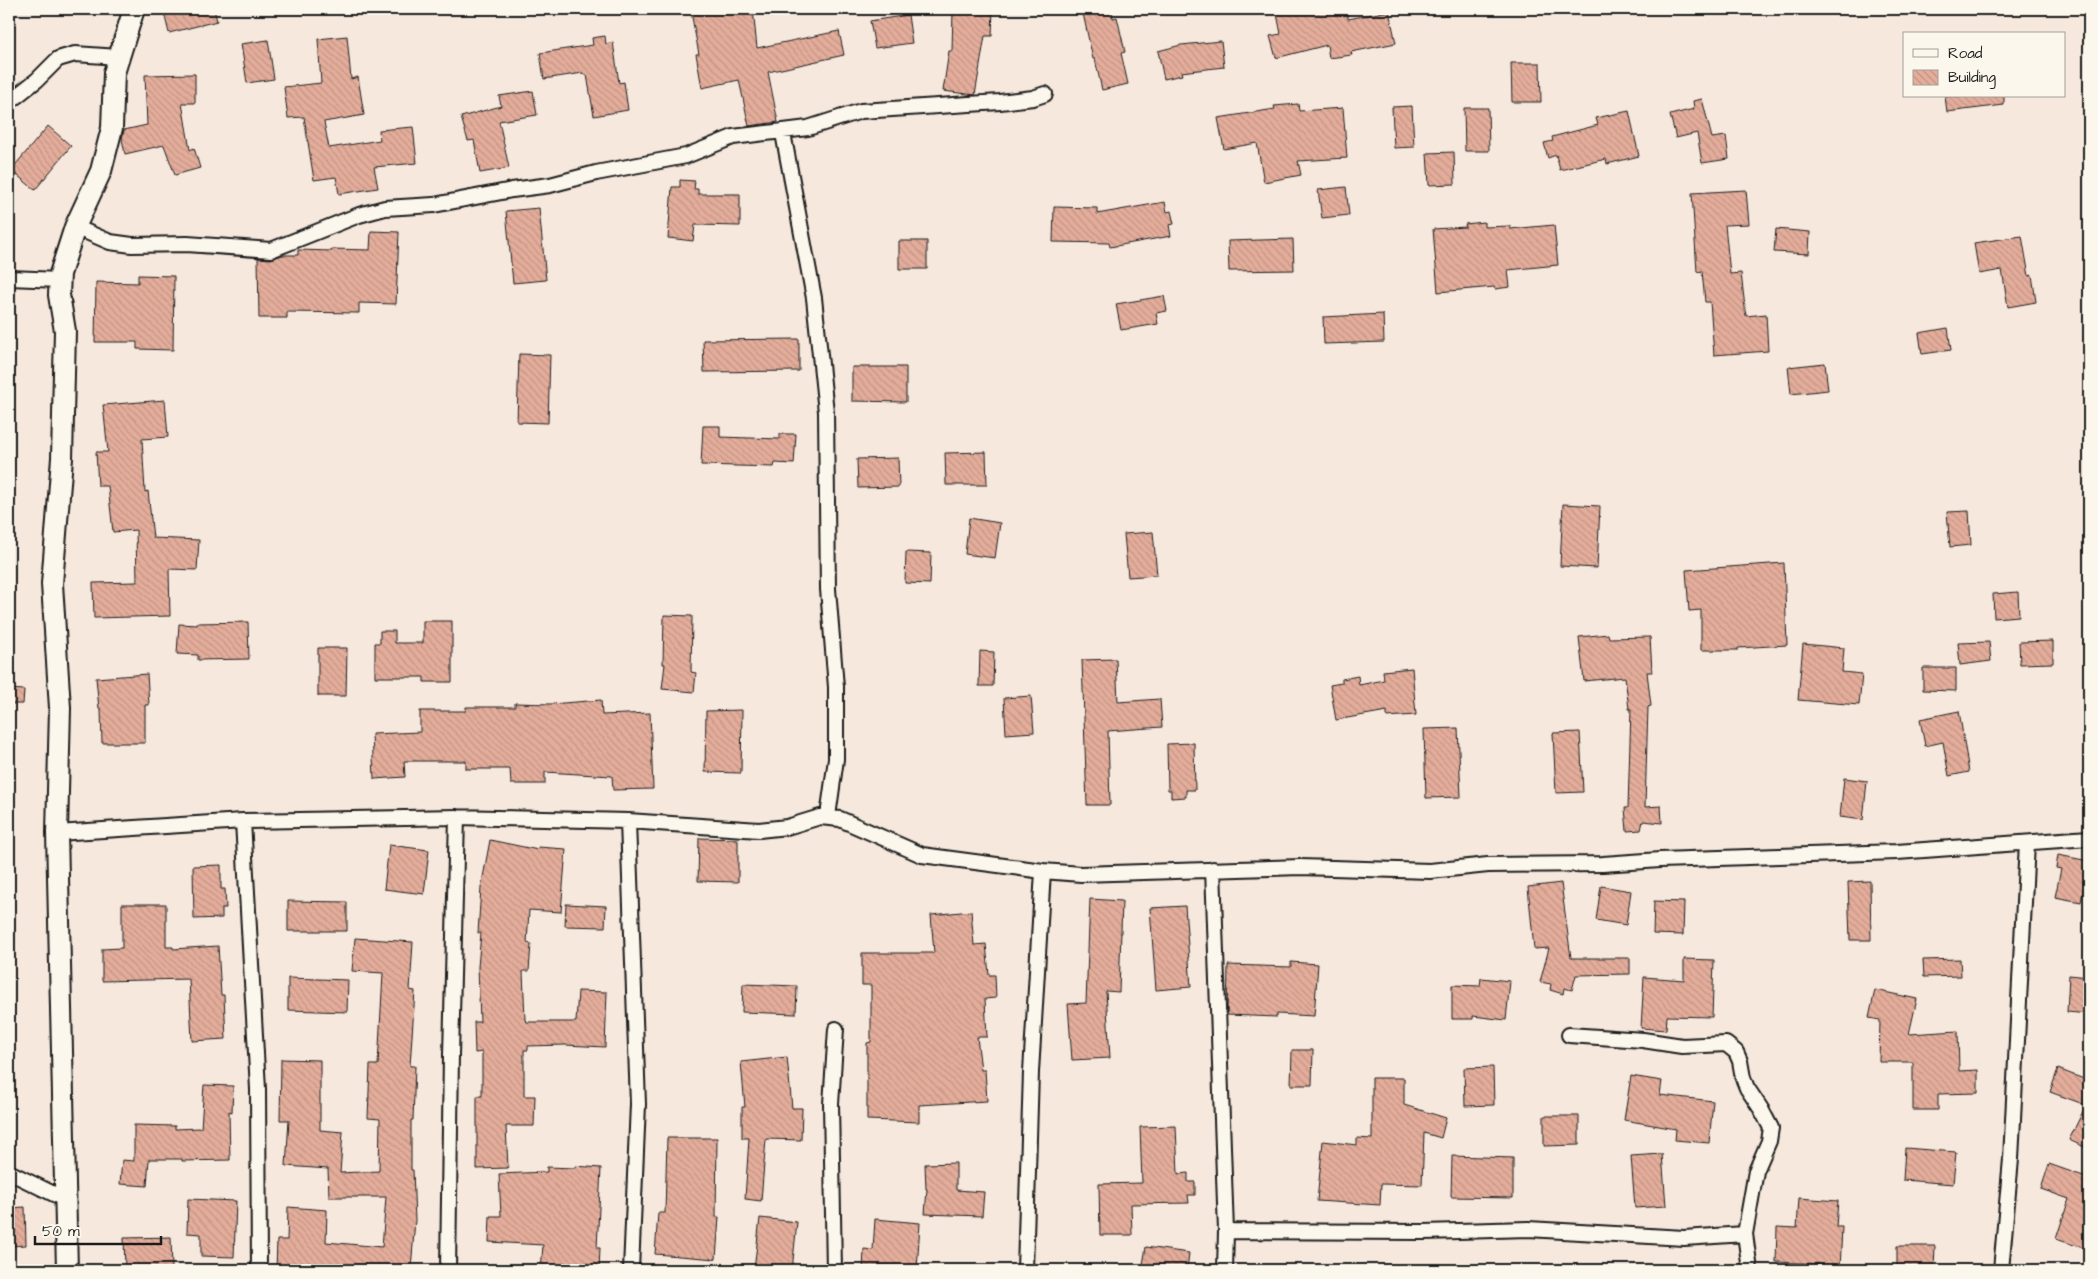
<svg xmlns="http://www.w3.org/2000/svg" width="2098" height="1279" font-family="'Architects Daughter',sans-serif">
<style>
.building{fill:url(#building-back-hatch);stroke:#1c1c1c}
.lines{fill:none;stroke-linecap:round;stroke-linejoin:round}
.street-casing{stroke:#1c1c1c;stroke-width:18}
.secondary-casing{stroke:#1c1c1c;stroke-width:24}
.street{stroke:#fbf7ec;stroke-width:14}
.secondary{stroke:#fbf7ec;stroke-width:20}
</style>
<defs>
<pattern id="building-back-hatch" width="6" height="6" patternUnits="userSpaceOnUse" patternTransform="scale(1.25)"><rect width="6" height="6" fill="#e4ad9b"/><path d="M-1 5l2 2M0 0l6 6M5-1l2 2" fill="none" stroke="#c39485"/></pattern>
</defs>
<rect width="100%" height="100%" fill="#f6e8dc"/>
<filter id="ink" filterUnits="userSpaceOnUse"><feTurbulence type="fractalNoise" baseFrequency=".02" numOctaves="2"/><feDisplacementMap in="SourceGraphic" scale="10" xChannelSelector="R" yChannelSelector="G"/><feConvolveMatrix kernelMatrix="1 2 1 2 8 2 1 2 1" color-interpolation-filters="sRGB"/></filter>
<g filter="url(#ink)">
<path class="building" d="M163 9H214L217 21 169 33Z
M710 9H753L757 48 839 31 844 55 768 72 778 122 749 126 739 80 702 88 696 54H699L691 12Z
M953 9H993L992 36H985L975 95 943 91 949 51H952Z
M1082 9H1112L1113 18 1117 17 1125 52 1121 53 1128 84 1102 90 1095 59H1093Z
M1276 9H1347L1348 19 1389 11 1396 43 1351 52 1352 55 1329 58 1327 45 1276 58 1270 36 1281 34Z
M908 15 912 43 875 48 870 21Z
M347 36 351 79 358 77 364 115 324 122 329 148 380 140 379 130 413 127 417 163 374 167 378 188 339 194 336 177 314 180 304 117 288 118 284 87 321 83 318 39Z
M605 36 606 44 613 42 619 83 624 82 628 110 594 116 587 75H584L583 73 544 79 540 53 593 45 592 38Z
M268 40 274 79 247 83 241 44Z
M1221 41 1224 67 1181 72 1182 75 1164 79 1158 51 1181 45Z
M1511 63H1540L1541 102H1512Z
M195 74V103H182L190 150 194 148 200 168 175 175 164 145 125 154 122 139 124 130 147 125 145 75Z
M533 91 537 115 499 121 509 168 480 173 474 140 468 141 461 117 501 106 499 96Z
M1945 96H2004V105L1947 112Z
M1702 99 1712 138 1726 136 1729 159 1702 163 1697 133 1676 138 1670 115 1694 109 1693 101Z
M1298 104 1299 111 1343 108 1347 158 1298 161 1301 175 1264 182 1257 143 1224 149 1218 118 1275 109 1274 106Z
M1412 106 1414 147 1394 148 1392 107Z
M1464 108H1488L1489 151H1465Z
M1629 111 1639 156 1607 164 1606 159 1560 170 1556 155 1548 158 1544 143 1553 141 1552 137 1598 125 1596 118Z
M48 126 71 146 35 190 11 170Z
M1454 152 1455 184 1429 185 1427 153Z
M680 180 695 181 694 189H698V194H740V226L695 225 693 241 668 238 672 187H680Z
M1346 187 1349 215 1322 218 1318 190Z
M1746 190 1749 224 1725 225 1730 274 1741 273 1746 316 1766 314 1768 351 1714 355 1710 302H1705L1702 271 1697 272 1692 193Z
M1165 202 1167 212 1171 211 1174 224 1169 225 1171 236 1110 247 1109 243 1053 242 1054 207 1097 208V214Z
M539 208 546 280 513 283 506 211Z
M1484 222V227L1510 226V229L1554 225 1558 265 1508 270 1510 287 1495 289 1494 287 1438 292 1433 229 1466 227 1465 224Z
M1776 229 1810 232 1809 254 1774 252Z
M371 231 399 232 396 304 359 303V313L287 312V318H259L258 258 271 259 282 255H298V250L332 251V249L370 250Z
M2022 236 2029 276 2032 275 2036 302 2008 307 2002 270 1979 274 1974 243Z
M1293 239 1294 270 1229 271 1228 241Z
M899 241H927V269H899Z
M138 275 174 276 173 350 137 349V342H95L96 282 138 283Z
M1164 296 1167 311 1156 313 1158 324 1121 330 1116 304Z
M1383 314 1384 342 1324 344 1323 317Z
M1948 328 1951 350 1922 354 1919 333Z
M799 339V371L704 372 703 340Z
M519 354 550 355 548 423 517 422Z
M1825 363 1828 390 1791 394 1788 367Z
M852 367H906V402L852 401Z
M165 400 168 437 142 439 145 492 148 491 153 538 199 540 197 570 169 569 170 616 94 618 93 583 137 582 136 530 113 532 108 486H98L96 452H108L103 405Z
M703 426H720V437L780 439V434H796L794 464 775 463 774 467 701 465Z
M986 452 987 485H946L945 453Z
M898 458 899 487 858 488 857 459Z
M1563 504 1600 506 1597 568 1560 566Z
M1969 511 1971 545 1950 547 1947 512Z
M969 518 1000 523 995 558 965 554Z
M1153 532 1157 575 1128 577 1124 534Z
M906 552 931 553 930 584 905 583Z
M1784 563 1787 645 1738 648V650H1701V610L1689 611 1686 570Z
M2018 592 2019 616 1994 618 1993 594Z
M664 615 692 616 691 672 696 673 694 692 662 689 665 664H663Z
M423 621H452V682H424V677H375V643H380V631H395V643H423Z
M248 622 249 659 198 660V655L177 654 179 624 197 625V623Z
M1608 634 1609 638 1650 637 1652 672H1647L1651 706 1648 707 1645 807 1661 806 1662 823 1643 821 1641 830 1627 831 1625 808H1628L1631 709H1629L1625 677 1584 681 1579 637Z
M2053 641V663L2020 664 2019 642Z
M1989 642 1991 661 1960 665 1958 643Z
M1803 644 1844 648 1842 672 1862 674 1859 705 1798 700Z
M318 648H347L346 696H318Z
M980 651 994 652 993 686H979Z
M1116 659 1118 702 1160 699 1162 727 1108 731 1110 805H1087L1082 660Z
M1412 668 1416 715 1387 717V711L1336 720 1330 685 1342 683V679L1358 676 1359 685 1384 680 1383 671Z
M1923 668H1956V691L1923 690Z
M147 674 149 705H145V743H102L101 709H99L96 678Z
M9 689 24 690 23 704H9Z
M1031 696 1034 732 1006 734 1004 698Z
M601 700 602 715 650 713 653 789 613 790 612 776 545 772V784H511L510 769H466V761H404L405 777 374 779 372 734 420 732V711H466V707H515V703L551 704Z
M742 710 741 773 705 772 706 711Z
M1959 711 1969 772 1949 776 1943 742 1925 746 1920 719Z
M1458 728 1461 797 1426 798 1424 729Z
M1580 732 1583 792 1556 793 1553 733Z
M1194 743 1195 790H1186V797L1171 798V790H1168L1167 744Z
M1844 778 1867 781 1863 820 1840 817Z
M699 838 738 839V882L698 881Z
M490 840 538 850V847L566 849 561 912 529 910 527 943 531 944 529 971H523L525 1020 527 1022H576L578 991 607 992 605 1047 565 1045 528 1046V1050H524V1096H535L534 1126H506L508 1168 477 1169V1096H482V1052L475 1053 474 1022H480L478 967 481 933H478L481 888Z
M389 845 429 850 424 894 384 889Z
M2058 855 2089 861 2081 902 2055 897 2061 869 2056 868Z
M221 865V889H225L226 908H222V918L194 919 193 866Z
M1870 881 1871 940H1850L1848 882Z
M1561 883 1571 958H1630V974L1576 975 1572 990 1564 988 1563 994 1550 990 1551 984 1540 982 1549 948 1534 949 1528 887Z
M1601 886 1631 891 1626 925 1596 920Z
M1090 899 1122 901 1119 992 1106 991 1110 1058 1072 1060 1068 1004 1086 1003Z
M288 901 347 902V931H288Z
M1654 901 1684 902 1683 935 1653 934Z
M122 904H166V947H173V949L218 946 221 995H224L226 1039 192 1041 189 979 102 981V949L122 948Z
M566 904 606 906 605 927 565 926Z
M1185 906 1191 987 1156 990 1150 908Z
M971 911 974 945 986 944 989 975H995L996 998 985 999 987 1037H977L981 1070H985L987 1101 919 1105V1122L867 1120V1043L871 1042V985H862V953H934L931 915Z
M355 938 413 942 410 990 415 991 410 1066H415L413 1120H411V1170H413L415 1220 411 1269 377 1266 376 1270H276L277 1240H287L288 1207 327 1210 326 1242 382 1247 386 1197H329L328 1169 286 1166 289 1120H280L281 1059 320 1060V1130L343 1132 340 1173 379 1171 380 1119 368 1118 370 1065H378L383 973 352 971Z
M1684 959 1714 960 1712 1017 1667 1016 1666 1030 1641 1028 1644 977 1684 980Z
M1960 959 1961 976 1924 977 1923 960Z
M1291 962 1318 964 1314 1016 1277 1014V1017L1227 1015 1228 965 1291 967Z
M2069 975 2089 977V1014L2067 1012Z
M288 978 348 980 347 1012 288 1010Z
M1481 978 1510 981 1506 1020 1473 1016V1019H1452V985L1480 986Z
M743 984 797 986 796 1014 742 1012Z
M1875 990 1917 999 1909 1034 1958 1031 1959 1071 1978 1070V1093L1938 1094V1110H1913V1062H1879L1880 1020 1869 1018Z
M1292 1050H1313L1312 1085H1291Z
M787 1057 792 1108H802L801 1140 766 1139 761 1201 745 1199 749 1138H742V1107H745L741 1062Z
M1493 1067 1494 1105 1465 1106 1464 1068Z
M2058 1069 2089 1081V1149L2069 1140 2086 1105 2050 1092Z
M1631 1076 1662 1081 1660 1095 1713 1101 1709 1143 1675 1140 1676 1129 1624 1120Z
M1372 1078H1404V1105L1446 1118 1441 1138 1424 1133 1422 1185 1381 1184 1380 1205 1317 1201 1323 1141 1357 1145V1138L1372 1139Z
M204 1085 233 1086 232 1112 229 1111 230 1160 182 1161V1159H149L147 1186 120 1184 122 1160 134 1161V1125L175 1126V1129L201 1128Z
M1544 1116H1579V1145L1544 1146Z
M1176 1126 1178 1174 1188 1173V1182H1195V1195H1188L1189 1203 1131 1204 1132 1235H1100L1099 1184 1142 1183 1140 1127Z
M667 1138H717L716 1217H719L716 1259 655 1254 658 1213H665Z
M1905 1148 1956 1152 1953 1184 1903 1180Z
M1662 1154 1666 1206 1635 1208 1631 1156Z
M1452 1156 1513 1158V1198L1451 1197Z
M956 1163V1190L984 1192 982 1216 925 1214 927 1189H926L925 1164Z
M2049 1164 2089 1178V1240L2086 1249 2056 1239 2069 1199 2041 1189Z
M575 1166 601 1168 597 1248H600L599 1270H541L543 1245 489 1242 490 1216H501L499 1174 547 1172V1167L575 1168Z
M1799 1198 1838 1201 1836 1227H1842L1840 1270H1818L1819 1264 1776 1262 1777 1227 1797 1228Z
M188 1199 236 1201 234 1257 201 1256V1234L187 1233Z
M25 1207 26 1245 9 1246V1208Z
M760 1218 797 1222 792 1270H754Z
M875 1219 920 1223 917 1270H863L864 1249 873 1250Z
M171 1237 172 1270H125L124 1238Z
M1897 1246H1935L1934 1270H1897Z
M1146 1247 1189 1253 1187 1270H1142Z"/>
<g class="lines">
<g class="street-casing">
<path id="street" d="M9 102 37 80 58 59 75 54 119 57
M783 133 814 298 826 412 828 589 836 687V759L828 816
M75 227 110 242 132 245 187 244 271 250 359 215 385 208 434 205 512 190 550 185 596 173 686 156 733 137 808 128 861 111 1000 102 1033 98 1045 94
M9 278 60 280
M243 821 258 1089 259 1270
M628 821 638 1104 631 1270
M57 833 243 821 457 817 628 821 759 830 787 827 820 817 840 819 922 855 1043 871 1081 874 1300 867 1430 871 1488 865 1603 864 1660 860 1897 852 2089 838
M1213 869 1226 1231 1225 1270
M1569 1035 1643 1040 1682 1046 1726 1044 1736 1052 1740 1061 1743 1078 1747 1088 1761 1109 1771 1128 1769 1141 1756 1171 1745 1234 1750 1270
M9 1172 66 1200
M1226 1231 1424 1232 1528 1229 1684 1238 1745 1234
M448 1270 451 1055 457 817
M834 1270 831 1104 836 1029
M1025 1270 1031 1072 1043 871
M2001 1270 2011 1159 2027 843"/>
</g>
<g class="secondary-casing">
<path id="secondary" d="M67 1270 57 833 60 708 52 584 62 458 65 331 59 295 60 274 75 227 101 171 112 128 114 73 134 9"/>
</g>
<use href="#street" class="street"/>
<use href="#secondary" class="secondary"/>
</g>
</g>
<rect width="2098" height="1279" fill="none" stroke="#fbf7ec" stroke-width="30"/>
<rect x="15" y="15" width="2068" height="1249" fill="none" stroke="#1c1c1c" stroke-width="2" filter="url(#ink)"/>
<rect x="1903" y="32" width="162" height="65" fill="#fbf7ec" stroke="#a29f99"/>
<rect x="1913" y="49" width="25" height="8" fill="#fbf7ec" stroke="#a29f99"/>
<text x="1948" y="58" font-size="15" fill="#1c1c1c">Road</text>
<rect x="1913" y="70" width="25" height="15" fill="url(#building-back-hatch)" stroke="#a29f99"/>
<text x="1948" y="82" font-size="15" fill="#1c1c1c">Building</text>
<path d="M35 1236v8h126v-8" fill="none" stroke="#1c1c1c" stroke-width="2.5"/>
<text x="42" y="1236" font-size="15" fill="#1c1c1c" stroke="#fbf7ec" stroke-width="4" paint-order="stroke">50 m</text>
</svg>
